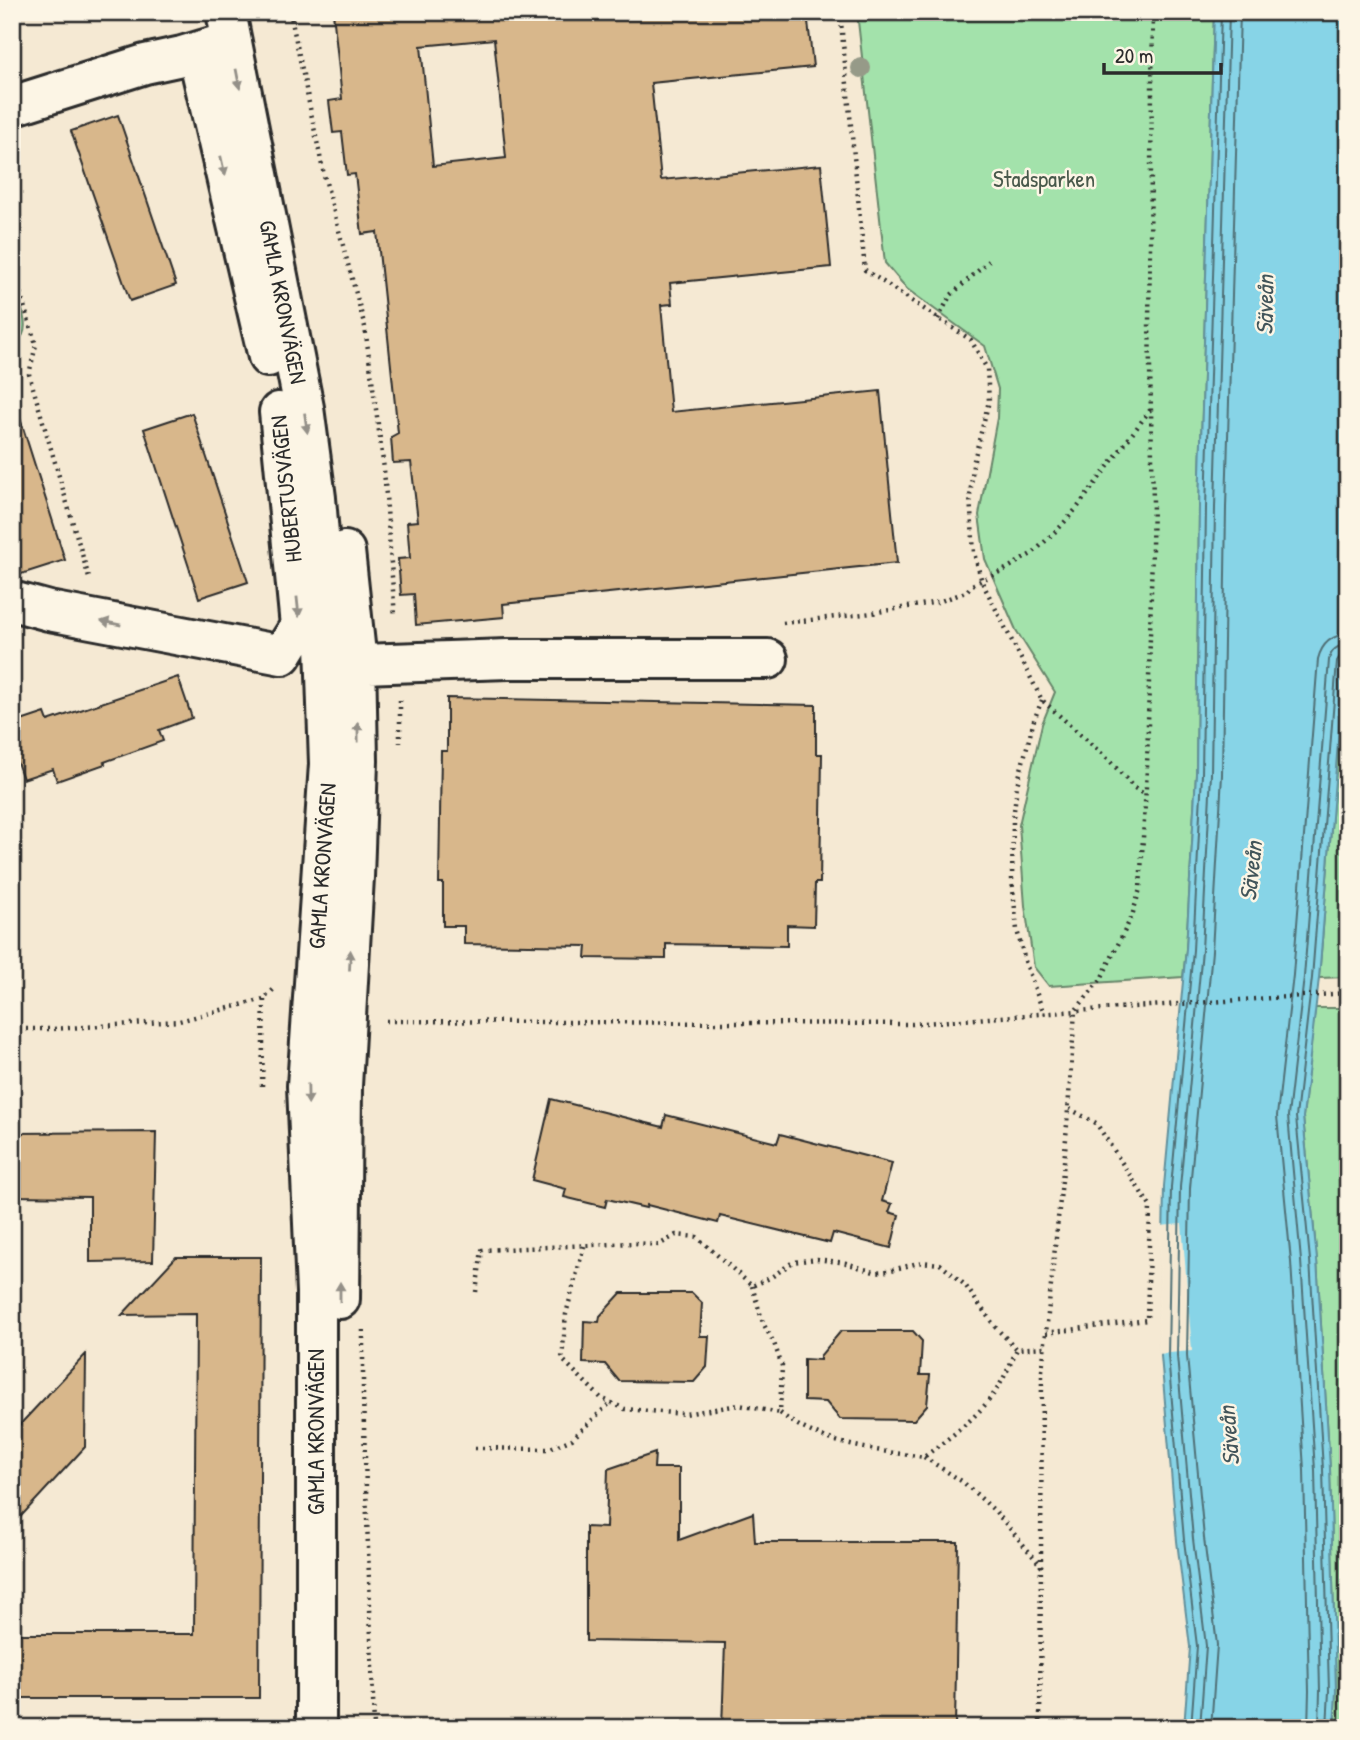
<svg xmlns="http://www.w3.org/2000/svg" width="1360" height="1740" font-family="'Patrick Hand',sans-serif">
<style>
.green{fill:#a3e2ab;stroke:#67866b;stroke-width:2}
.water{fill:#87d4e7;stroke:#62909c;stroke-width:2}
.pier{fill:#f5e9d3}
.lines{fill:none;stroke-linecap:round;stroke-linejoin:round}
.shore{stroke:#506f76;stroke-width:2}
.building{fill:#d8b78b;stroke:#2b2b2b;stroke-width:2;fill-rule:evenodd}
.minor-casing{stroke:#2b2b2b;stroke-width:44}
.path{stroke:#2b2b2b;stroke-width:4.5;stroke-dasharray:2 5;stroke-linecap:butt}
.minor{stroke:#fcf5e5;stroke-width:38}
.tree{fill:#969a88}
.oneway{fill:#949088}
.labels{text-anchor:middle;stroke-width:5;stroke-linejoin:round;paint-order:stroke}
.park-label{font-size:23px;fill:#49594b;stroke:#fcf5e5}
.street-label{font-size:23px;fill:#2b2b2b;stroke:#fcf5e5}
.water-label{font-size:24px;font-style:italic;fill:#42555a;stroke:#fcf5e5}
</style>
<rect width="100%" height="100%" fill="#f5e9d3"/>
<filter id="ink" filterUnits="userSpaceOnUse"><feTurbulence type="fractalNoise" baseFrequency=".0143" numOctaves="2"/><feDisplacementMap in="SourceGraphic" scale="14" xChannelSelector="R" yChannelSelector="G"/><feConvolveMatrix kernelMatrix="1 2 1 2 8 2 1 2 1" color-interpolation-filters="sRGB"/></filter>
<g filter="url(#ink)">
<path class="green" d="M857 12H1214L1199 508 1196 774 1186 949 1183 977 1049 986 1034 967 1025 906 1019 825 1042 724 1055 692 1016 630 985 559 979 515 997 418 998 389 985 346 907 289 885 263Z
M12 281C17 296 38 339 12 341Z
M1348 618V977L1319 978Z
M1315 1008H1348V1728H1334L1336 1691 1330 1469 1317 1260 1303 1117Z"/>
<path class="water" d="M1214 12H1348V618L1319 978 1303 1117 1317 1260 1330 1469 1336 1691 1334 1728H1184L1190 1647 1177 1541 1161 1356 1164 1186 1186 949 1196 774 1199 508Z"/>
<path class="pier" d="M1182 1224 1192 1351 1158 1354 1160 1226Z"/>
<g class="lines">
<path class="shore" d="M1191 1728 1197 1646 1184 1540 1168 1356 1171 1187 1193 950 1202 774 1206 508 1221 12
M1200 1728 1206 1646 1193 1539 1177 1356 1180 1187 1202 950 1211 774 1215 508 1229 12
M1211 1728 1217 1645 1204 1538 1187 1356 1190 1188 1212 951 1222 775 1226 508 1240 12
M1308 1728 1309 1691 1304 1470 1291 1262 1277 1116 1293 975 1318 659C1322 643 1332 635 1348 634
M1319 1728 1320 1691 1315 1470 1301 1261 1288 1116 1304 977 1329 660C1331 650 1338 645 1348 645
M1327 1728 1329 1691 1323 1469 1310 1260 1296 1117 1312 978 1337 661 1341 655 1348 654"/>
</g>
<path class="building" d="M333 12H807L813 67 651 83 661 180 821 165 831 267 670 283 672 304 661 305 671 412 880 391 897 563 503 604 504 617 416 625 414 594 401 595 398 559 410 558 407 522 418 521 411 462 393 463 391 437 398 433 377 232 362 234 355 174 347 175 342 132 333 133 329 101 342 99ZM494 39 506 158 433 166 421 46Z
M118 115 176 285 130 301 71 131Z
M192 413 248 582 199 598 144 429Z
M19 415 65 560 12 577V416Z
M178 677 192 718 159 730 163 741 104 762 105 764 57 781 53 769 23 779 12 748V724L45 713 48 721Z
M447 698 816 705V754H822L820 883H815L814 926 787 925V946L666 944V959L586 958 587 946 464 944V926H443V883H439L441 751H447Z
M551 1099 663 1127 666 1115 777 1143 780 1134 892 1163 882 1201 892 1204 889 1212 899 1215 891 1248 833 1233 830 1243 720 1216 718 1223 647 1205 646 1208 607 1199 605 1207 564 1197 566 1189 532 1180Z
M156 1132 153 1261 90 1262V1197L12 1196V1133Z
M176 1257H261L259 1698H12V1634H194L196 1314 122 1315Z
M621 1293H692L702 1303 700 1336H709L707 1367 694 1382 619 1381 605 1364 583 1363 584 1321 599 1322 600 1316Z
M841 1331H913L922 1341 920 1375H930L927 1405 914 1420 840 1419 826 1402 804 1401V1359L820 1360V1356Z
M86 1354 85 1447 12 1526V1433Z
M655 1453 654 1468H679V1540L753 1513 755 1542H958L955 1728H722L725 1643 586 1641V1527L606 1528 608 1469Z"/>
<g class="lines">
<g class="minor-casing">
<path id="minor" d="M226 12 304 408 316 498 323 584 329 764 307 1086 316 1292V1728
M197 52 268 357
M12 106 145 64 182 56 222 44
M12 601 49 611 282 655 300 626 279 412
M332 665 508 659H768
M340 1299 342 1086 354 877 358 761 356 654 345 551"/>
</g>
<path class="path" d="M290 12 324 175 365 327 384 469 395 617
M840 12 865 270 971 340 987 369 989 401 973 464 970 498 974 553 982 582 1042 700 1110 761 1133 787 1146 795
M12 266 36 345 29 374 89 578
M938 319 950 296 989 261
M783 623 872 613 938 602 966 592 972 585 1006 569 1033 553 1060 527 1077 508 1150 410
M400 700V743
M1042 700 1034 720 1017 785 1013 820 1012 879 1017 930 1025 961 1044 1014
M386 1021 912 1024 1103 1009 1348 993
M12 1029H53L179 1021 264 999 274 989
M262 1086 264 999
M584 1246 566 1314 562 1359 601 1398 625 1409 685 1414 739 1405 780 1413
M752 1286 763 1323 774 1343 782 1366 780 1413C820 1445 874 1450 924 1457 950 1437 979 1417 997 1389 1005 1377 1011 1362 1017 1349
M476 1292 482 1250 635 1243 659 1245 676 1235 697 1237 752 1286 770 1278 793 1262 817 1259 846 1263 874 1272 888 1271 922 1262 940 1264 965 1285 996 1328 1017 1349 1045 1347
M363 1330V1397L374 1728
M1046 1333 1147 1320 1150 1206 1096 1123 1068 1108
M475 1448 548 1449 572 1439 610 1403
M924 1457 963 1482 995 1511 1042 1567
M1040 1728 1042 1371 1065 1152 1075 1011 1101 979 1132 916 1140 889 1147 769 1153 502 1149 323 1153 12"/>
<use href="#minor" class="minor"/>
</g>
<circle class="tree" cx="861" cy="68" r="10"/>
<defs><path id="oneway-solid" d="M-6-.8H1V-3.2L6.5 0L1 3.2V.8H-6Z" transform="scale(1.75)"/></defs>
<g class="oneway">
<use href="#oneway-solid" transform="translate(238 79) rotate(79)"/>
<use href="#oneway-solid" transform="translate(223 166) rotate(77)"/>
<use href="#oneway-solid" transform="translate(306 423) rotate(82)"/>
<use href="#oneway-solid" transform="translate(298 607) rotate(84)"/>
<use href="#oneway-solid" transform="translate(111 623) rotate(-169)"/>
<use href="#oneway-solid" transform="translate(358 732) rotate(-91)"/>
<use href="#oneway-solid" transform="translate(350 960) rotate(-87)"/>
<use href="#oneway-solid" transform="translate(308 1094) rotate(89)"/>
<use href="#oneway-solid" transform="translate(340 1292) rotate(-90)"/>
</g>
</g>
<g class="labels">
<g class="park-label">
<text x="1044" y="187">Stadsparken</text>
</g>
<g class="street-label">
<text transform="translate(283 302) rotate(79)" y="8">GAMLA KRONVÄGEN</text>
<text transform="translate(286 489) rotate(-96)" y="8">HUBERTUSVÄGEN</text>
<text transform="translate(322 866) rotate(-86)" y="8">GAMLA KRONVÄGEN</text>
<text transform="translate(316 1432) rotate(-90)" y="8">GAMLA KRONVÄGEN</text>
</g>
<g class="water-label">
<text transform="translate(1265 305) rotate(-89)" y="8">Säveån</text>
<text transform="translate(1251 871) rotate(-84)" y="8">Säveån</text>
<text transform="translate(1229 1436) rotate(-95)" y="8">Säveån</text>
</g>
</g>
<rect width="1360" height="1740" fill="none" stroke="#fcf5e5" stroke-width="42"/>
<rect x="21" y="21" width="1318" height="1698" fill="none" stroke="#2b2b2b" stroke-width="2.5" filter="url(#ink)"/>
<path d="M1104 63v10h117v-10" fill="none" stroke="#2b2b2b" stroke-width="3.5"/>
<text x="1115" y="63" font-size="21" fill="#2b2b2b" stroke="#fcf5e5" stroke-width="5" paint-order="stroke">20 m</text>
</svg>
